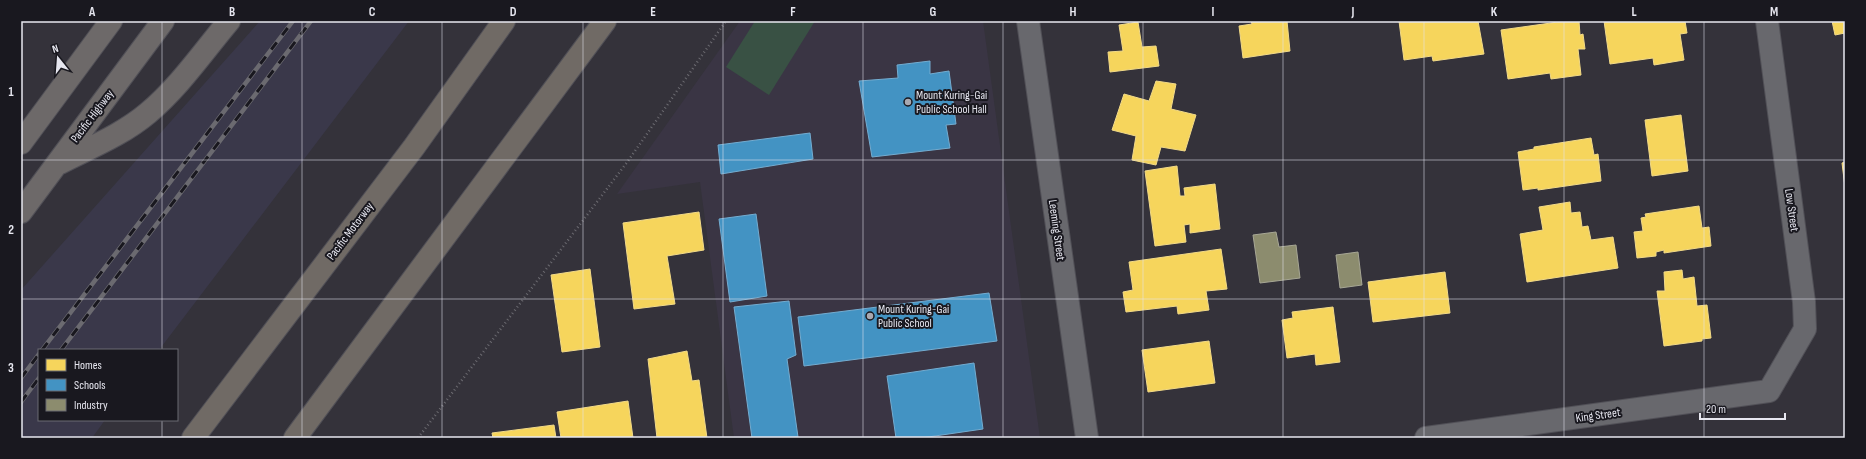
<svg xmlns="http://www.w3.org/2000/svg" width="1866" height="459" font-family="'Sofia Sans Condensed',sans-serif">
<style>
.built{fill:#3a384a}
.education{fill:#3a3544}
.green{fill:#395144}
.homes{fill:#f6d55c;stroke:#f2da88}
.schools{fill:#4393c3;stroke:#74acd0}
.industry{fill:#8c8c6e;stroke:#a7a795}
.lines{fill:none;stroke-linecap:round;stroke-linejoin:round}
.street-casing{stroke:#515057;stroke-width:24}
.primary-casing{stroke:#515057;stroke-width:24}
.highway-casing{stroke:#515057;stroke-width:24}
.path{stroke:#6c6b71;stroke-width:2.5;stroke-dasharray:1 3;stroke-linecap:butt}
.street{stroke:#68686d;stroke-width:22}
.primary{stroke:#6d6969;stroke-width:22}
.highway{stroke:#706a65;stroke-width:22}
.rail-casing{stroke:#6b6a70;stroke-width:4.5}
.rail{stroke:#19181f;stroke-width:3;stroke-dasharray:9;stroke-linecap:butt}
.grid{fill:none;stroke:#e7e7f0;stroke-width:1;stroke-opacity:0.55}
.poi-dot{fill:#a8a8b0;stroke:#19181f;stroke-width:1.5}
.labels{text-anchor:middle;stroke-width:4;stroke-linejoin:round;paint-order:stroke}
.poi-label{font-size:12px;fill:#e7e7f0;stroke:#19181f;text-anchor:start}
.street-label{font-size:12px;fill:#e7e7f0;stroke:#19181f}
.neatline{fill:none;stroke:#e7e7f0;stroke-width:1.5}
.grid-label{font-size:13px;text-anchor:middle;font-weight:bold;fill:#e7e7f0}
</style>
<rect width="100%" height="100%" fill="#34323a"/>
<path class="built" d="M260 21H409L159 350H39V420H105L92 438H21V290Z"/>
<path class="education" d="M740 21H983L1040 438H734L700 182 617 194Z"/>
<path class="green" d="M755 21H815L769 95 726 67Z"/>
<path class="homes" d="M1251 21H1287L1290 51 1243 58 1239 26 1252 24Z
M1399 21H1478L1484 54 1433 61 1432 56 1404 60Z
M1565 21H1579L1580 35 1583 34 1585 49H1578L1581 75 1551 79 1550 73 1508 79 1501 30Z
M1604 21H1685L1687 33 1680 34 1684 60 1654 65 1653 58 1610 64Z
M1832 21H1845V33L1835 35Z
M1138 22 1142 47 1156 46 1159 66 1110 72 1108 52 1123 51 1119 25Z
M1156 81 1176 84 1171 109 1196 115 1185 151 1161 147 1156 165 1132 160 1136 136 1112 130 1124 94 1149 101Z
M1681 115 1688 171 1652 176 1645 120Z
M1591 138 1594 155 1598 154 1601 181 1538 190V188L1523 190 1518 152 1534 149V147Z
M1845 162V187L1842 163Z
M1177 166 1180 196H1185L1184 188 1215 184 1220 229 1190 233V224L1184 225 1186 242 1155 246 1145 171Z
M1570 202 1571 213 1580 212 1582 227 1588 226 1591 240 1613 237 1618 268 1527 282 1520 234 1543 230 1539 207Z
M1699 206 1702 228 1709 227 1711 246 1664 253V250L1656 252V256L1637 258 1634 232 1643 231 1641 218 1646 217 1645 214Z
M699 212 704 250 667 256 675 304 634 309 623 223Z
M1221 249 1227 289 1206 291 1209 310 1178 314 1177 306 1126 312 1123 292 1133 290 1129 262Z
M590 269 600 347 562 352 551 275Z
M1682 270 1683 279 1694 277 1697 306 1707 305 1711 338 1702 339V341L1664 346 1657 291H1665L1664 272Z
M1445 272 1450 313 1373 322 1368 282Z
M1333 307 1340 362 1316 365 1315 354 1287 358 1282 320 1293 318 1292 312Z
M1209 341 1215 383 1148 392 1142 350Z
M687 351 692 381 699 380 707 438H657L648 359Z
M628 401 633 438H561L557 412Z
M554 425 556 438H493L492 433Z"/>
<path class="schools" d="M930 61V74L949 71 956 124 946 125 950 148 872 157 859 81 898 78 897 65Z
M810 133 813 159 721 174 718 145Z
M756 214 767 296 730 302 719 219Z
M989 293 997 341 804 366 798 317Z
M789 301 796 355 787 359 798 437 752 438 734 307Z
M974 363 983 429 921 438H896L887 376Z"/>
<path class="industry" d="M1276 232 1279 247 1296 245 1300 278 1260 283 1253 235Z
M1358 252 1362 285 1340 288 1336 255Z"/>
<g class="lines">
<g class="street-casing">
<path id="street" d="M1028 21 1087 438
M1426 438 1769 391 1805 329 1804 302 1767 21"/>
</g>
<g class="primary-casing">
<path id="primary" d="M21 143 111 21
M60 163C89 148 122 135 148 113 179 87 203 52 229 21
M21 212 163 21"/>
</g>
<g class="highway-casing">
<path id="highway" d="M193 438 414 147 504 21
M295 438 605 21"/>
</g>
<path class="path" d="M418 438 628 161 726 21"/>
<use href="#street" class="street"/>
<use href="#primary" class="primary"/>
<use href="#highway" class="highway"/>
<g class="rail-casing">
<path id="rail" d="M42 350 293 21
M61 350 311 21
M21 378 39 354
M21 402 39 378"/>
</g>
<use href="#rail" class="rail"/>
</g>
<path class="grid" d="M162 21V350M302 21V438M442 21V438M583 21V438M723 21V438M863 21V438M1003 21V438M1143 21V438M1283 21V438M1424 21V438M1564 21V438M1704 21V438M21 160H1845M21 299H1845M162 420V438"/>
<g class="poi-dot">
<circle cx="908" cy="102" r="4"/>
<circle cx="870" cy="316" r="4"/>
</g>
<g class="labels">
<g class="poi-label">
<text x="916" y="99">Mount Kuring-Gai<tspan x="916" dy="14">Public School Hall</tspan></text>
<text x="878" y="313">Mount Kuring-Gai<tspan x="878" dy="14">Public School</tspan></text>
</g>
<g class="street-label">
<text transform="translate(92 116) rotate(-53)" y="4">Pacific Highway</text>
<text transform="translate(1792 210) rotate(82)" y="4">Low Street</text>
<text transform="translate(1057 230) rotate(82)" y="4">Leeming Street</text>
<text transform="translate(350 231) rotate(-53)" y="4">Pacific Motorway</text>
<text transform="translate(1598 415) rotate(-8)" y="4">King Street</text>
</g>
</g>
<rect width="1866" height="459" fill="none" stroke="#19181f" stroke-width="44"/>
<rect x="38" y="349" width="140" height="72" fill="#19181f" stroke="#6b6b73"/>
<rect x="46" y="359" width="20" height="12" fill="#f6d55c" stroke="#6b6b73"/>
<text x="74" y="369" font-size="12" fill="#e7e7f0">Homes</text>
<rect x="46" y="379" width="20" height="12" fill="#4393c3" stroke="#6b6b73"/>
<text x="74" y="389" font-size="12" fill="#e7e7f0">Schools</text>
<rect x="46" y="399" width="20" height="12" fill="#8c8c6e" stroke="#6b6b73"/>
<text x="74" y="409" font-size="12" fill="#e7e7f0">Industry</text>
<g transform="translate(58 58) rotate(343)" stroke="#19181f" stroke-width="3" paint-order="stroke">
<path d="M0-3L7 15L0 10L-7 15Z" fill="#e7e7f0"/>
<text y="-6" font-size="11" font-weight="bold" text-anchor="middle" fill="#e7e7f0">N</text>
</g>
<path d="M1700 413v6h85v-6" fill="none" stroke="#e7e7f0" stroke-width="2"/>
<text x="1706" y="413" font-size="12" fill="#e7e7f0" stroke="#19181f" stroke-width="3" paint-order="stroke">20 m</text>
<rect x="22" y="22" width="1822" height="415" class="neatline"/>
<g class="grid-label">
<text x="92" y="16">A</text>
<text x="232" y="16">B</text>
<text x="372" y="16">C</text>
<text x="513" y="16">D</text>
<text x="653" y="16">E</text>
<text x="793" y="16">F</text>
<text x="933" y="16">G</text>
<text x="1073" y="16">H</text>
<text x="1213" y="16">I</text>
<text x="1353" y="16">J</text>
<text x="1494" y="16">K</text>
<text x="1634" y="16">L</text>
<text x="1774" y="16">M</text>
<text x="11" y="96">1</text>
<text x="11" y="234">2</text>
<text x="11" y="372">3</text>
</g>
</svg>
